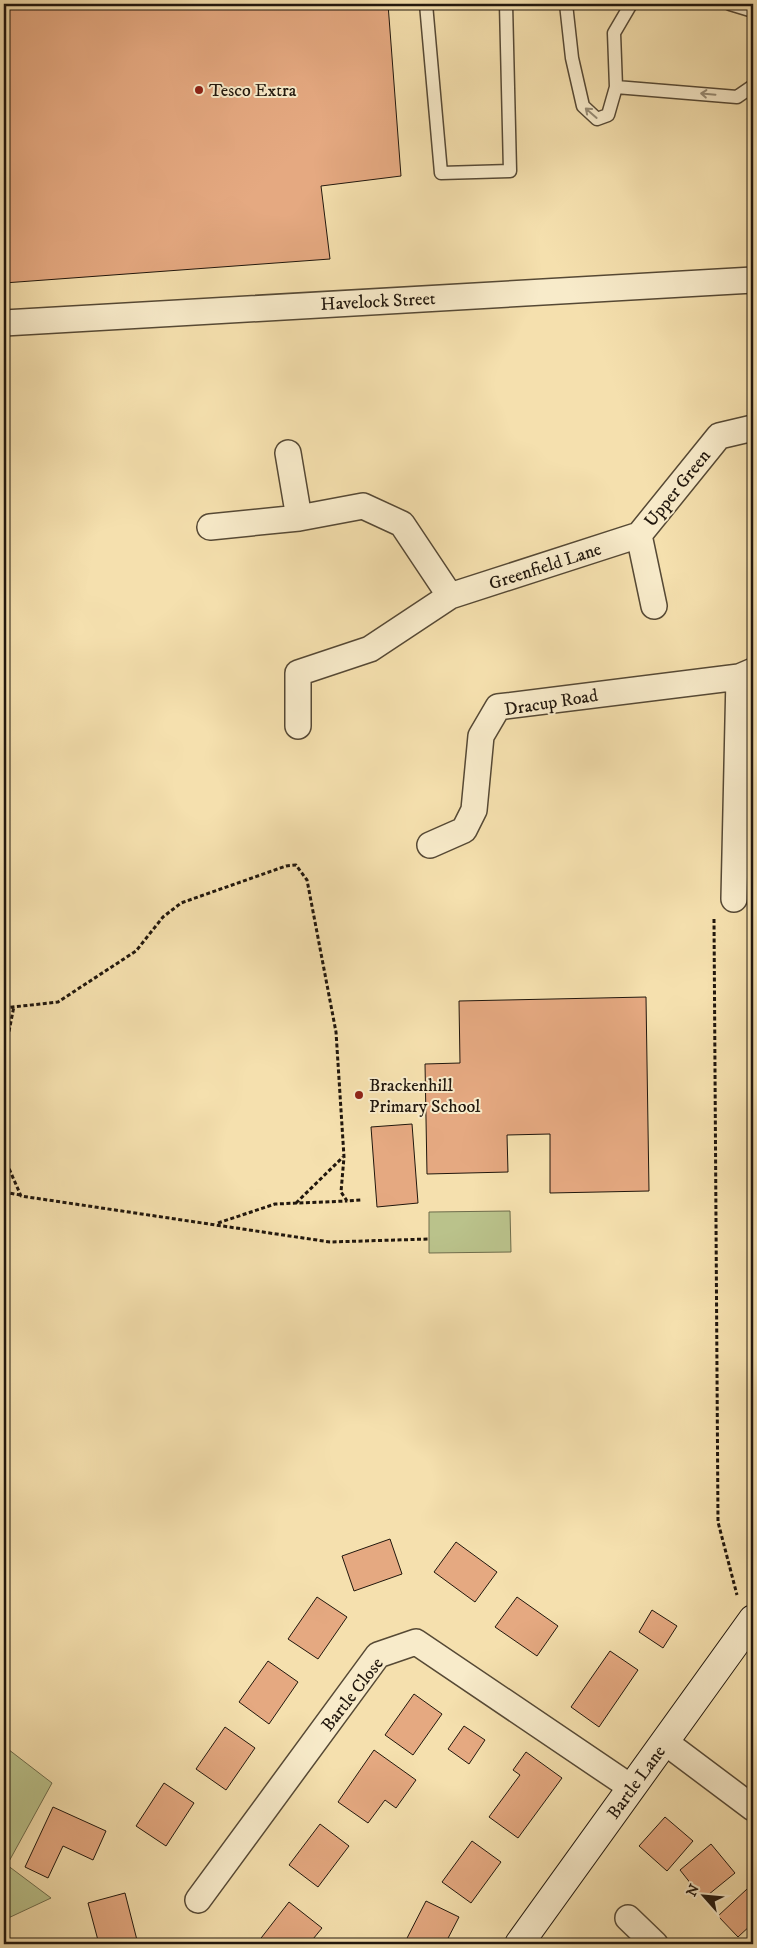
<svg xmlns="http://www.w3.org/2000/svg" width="757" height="1948" font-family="'IM FELL DW Pica',serif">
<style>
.green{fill:#bac28b;stroke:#6e6c4c}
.building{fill:#e5a981;stroke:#21170d}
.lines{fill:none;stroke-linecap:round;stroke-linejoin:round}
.lane-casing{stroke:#564935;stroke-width:15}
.street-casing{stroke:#564935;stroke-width:28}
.secondary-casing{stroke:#21170d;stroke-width:30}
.path{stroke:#21170d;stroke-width:3;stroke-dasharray:4 2.5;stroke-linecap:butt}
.lane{stroke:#f8ebca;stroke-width:12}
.street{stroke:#f8ebca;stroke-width:25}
.secondary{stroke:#f8ebca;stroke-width:28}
.oneway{stroke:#978c75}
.poi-dot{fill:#8f2418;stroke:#f8ebca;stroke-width:2}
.labels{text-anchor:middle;stroke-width:4;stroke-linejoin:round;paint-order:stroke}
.poi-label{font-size:18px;fill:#21170d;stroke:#f8ebca;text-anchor:start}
.street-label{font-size:18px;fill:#21170d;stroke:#f8ebca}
</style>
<rect width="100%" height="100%" fill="#f5e0ae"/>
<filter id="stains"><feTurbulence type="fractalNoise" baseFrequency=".004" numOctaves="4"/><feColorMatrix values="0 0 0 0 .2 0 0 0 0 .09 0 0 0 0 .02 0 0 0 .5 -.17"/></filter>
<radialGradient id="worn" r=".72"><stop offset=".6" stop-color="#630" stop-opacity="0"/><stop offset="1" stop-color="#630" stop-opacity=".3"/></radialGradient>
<path class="green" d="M510 1211 511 1252 429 1253V1212Z
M4 1746 52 1783 7 1865 51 1898 4 1920Z"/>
<path class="building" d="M4 4H388L401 176 321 186 330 259 4 283Z
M646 997 649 1191 550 1193V1134L507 1135 508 1172 427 1174 425 1064 460 1063 459 1001Z
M412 1124 418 1203 377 1207 371 1127Z
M390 1539 402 1574 354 1591 342 1556Z
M456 1542 497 1572 475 1602 434 1572Z
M317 1597 347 1617 318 1659 288 1639Z
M517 1597 558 1626 537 1656 495 1627Z
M652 1610 677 1626 663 1648 639 1632Z
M610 1651 638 1670 599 1727 571 1707Z
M268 1661 298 1682 269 1724 239 1702Z
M414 1694 442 1714 413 1755 385 1735Z
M464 1726 485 1740 469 1764 448 1749Z
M225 1727 255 1748 226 1790 196 1769Z
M374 1750 416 1780 396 1808 385 1800 368 1823 338 1802Z
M526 1752 562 1778 518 1838 489 1817 520 1775 513 1770Z
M164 1783 194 1803 166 1846 136 1826Z
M53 1807 106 1831 93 1860 63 1846 48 1878 25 1867Z
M665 1817 693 1841 667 1871 639 1846Z
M320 1824 349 1846 318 1887 289 1865Z
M472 1841 501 1862 471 1903 442 1882Z
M711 1844 735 1873 703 1899 680 1870Z
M747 1889 753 1896V1923L738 1937 718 1916Z
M125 1893 138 1944H99L88 1903Z
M426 1901 459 1917 445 1944H404Z
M289 1902 322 1928 309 1944H261L258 1942Z"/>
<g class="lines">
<g class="lane-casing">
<path id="lane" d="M426 4 441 173 510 171 506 4
M566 4 572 58 583 106 597 119 608 115 616 87
M631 4 614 33 616 87 737 97 753 86
M730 4 753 11"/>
</g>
<g class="street-casing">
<path id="street" d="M4 323 753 280
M288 453 299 518
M210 527 299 518 363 506 402 524 450 596
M654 606 639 535 719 436 753 428
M298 726V673L370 649 450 596 639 535
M430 845 464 830 474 810 481 736 498 707 739 677 753 671
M734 899 739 677
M665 1742 753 1808
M198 1900 378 1655 416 1642 632 1788
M628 1918 655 1944"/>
</g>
<g class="secondary-casing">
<path id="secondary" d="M519 1944 753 1619"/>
</g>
<path class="path" d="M714 919 718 1522 737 1595
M4 1008 58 1002 136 951 163 917 181 903 286 866 296 865 307 880 336 1032 344 1157 341 1192 347 1201 361 1200
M4 1057 14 1006
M4 1157 21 1196 330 1242 429 1239
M4 1192 20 1195
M296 1203 343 1157
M218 1223 275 1204 347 1201"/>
<use href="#lane" class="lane"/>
<use href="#street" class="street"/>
<use href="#secondary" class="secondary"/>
</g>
<defs><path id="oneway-shaft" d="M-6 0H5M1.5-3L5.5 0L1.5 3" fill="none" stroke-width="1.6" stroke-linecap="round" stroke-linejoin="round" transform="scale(1.25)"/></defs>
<g class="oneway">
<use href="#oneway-shaft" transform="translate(708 94) rotate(-175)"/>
<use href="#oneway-shaft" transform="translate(591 113) rotate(-139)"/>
</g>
<g class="poi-dot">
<circle cx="199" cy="90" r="5"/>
<circle cx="359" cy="1095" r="5"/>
</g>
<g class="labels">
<g class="poi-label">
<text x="209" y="96">Tesco Extra</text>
<text x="369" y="1091">Brackenhill<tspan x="369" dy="21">Primary School</tspan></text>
</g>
<g class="street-label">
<text transform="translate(378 301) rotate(-3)" y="6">Havelock Street</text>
<text transform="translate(677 488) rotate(-51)" y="6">Upper Green</text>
<text transform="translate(545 566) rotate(-18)" y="6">Greenfield Lane</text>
<text transform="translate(551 702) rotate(-9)" y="6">Dracup Road</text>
<text transform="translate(352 1694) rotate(-52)" y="6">Bartle Close</text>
<text transform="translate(636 1782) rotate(-54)" y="6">Bartle Lane</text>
</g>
</g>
<rect width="757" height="1948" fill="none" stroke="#f5e0ae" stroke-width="20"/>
<rect x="5" y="5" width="747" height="1938" fill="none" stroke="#21170d" stroke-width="2.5"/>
<rect x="10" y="10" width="737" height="1928" fill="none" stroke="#21170d"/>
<g transform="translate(704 1896) rotate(297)" stroke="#f8ebca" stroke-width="4" paint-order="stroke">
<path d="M0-4L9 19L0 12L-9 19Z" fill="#21170d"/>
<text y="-8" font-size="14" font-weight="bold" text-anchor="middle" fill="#21170d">N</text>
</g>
<rect width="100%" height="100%" filter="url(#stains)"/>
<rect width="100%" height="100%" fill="url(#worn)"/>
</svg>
